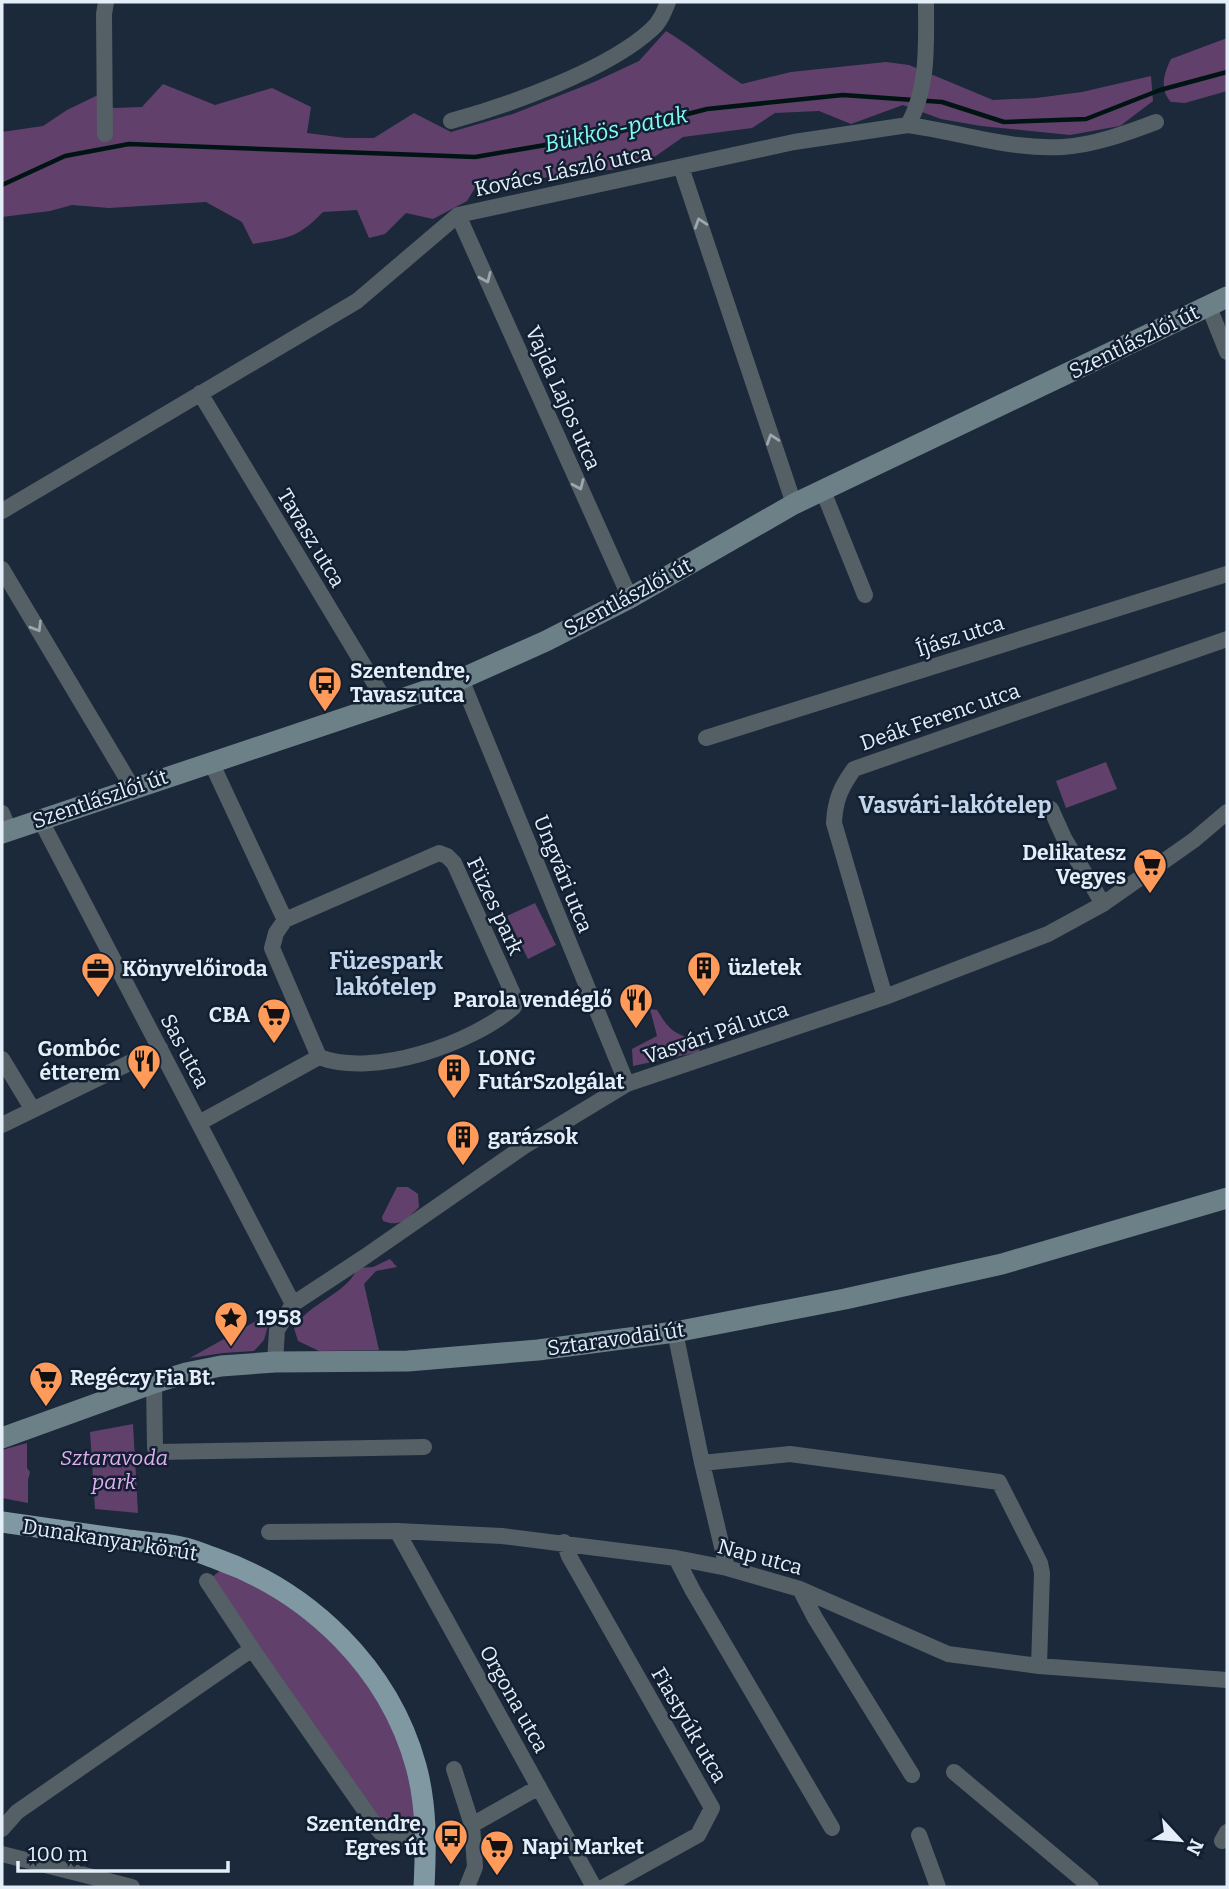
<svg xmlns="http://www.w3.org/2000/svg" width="1229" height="1889" font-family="Bitter,serif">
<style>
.green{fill:#61416b}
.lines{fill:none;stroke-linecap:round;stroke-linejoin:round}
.stream{stroke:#001413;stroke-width:4.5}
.street{stroke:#546065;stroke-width:16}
.secondary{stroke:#6c8087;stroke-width:21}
.primary{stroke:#7f98a2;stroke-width:21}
.oneway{stroke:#9ca7af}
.labels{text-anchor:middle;stroke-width:5;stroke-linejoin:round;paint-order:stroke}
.street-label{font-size:21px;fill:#e4eef9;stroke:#121f30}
.poi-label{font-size:21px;font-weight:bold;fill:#e4eef9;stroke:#121f30;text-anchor:start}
.park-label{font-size:21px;font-style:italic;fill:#e0adf1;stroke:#121f30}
.water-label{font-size:23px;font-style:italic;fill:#82faf5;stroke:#121f30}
.neighbourhood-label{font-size:23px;font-weight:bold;fill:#c3d5ec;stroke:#121f30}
</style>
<rect width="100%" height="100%" fill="#1b293a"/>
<path class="green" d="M666 31C693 47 715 67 742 84L791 72 886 62 909 65 993 100 1036 98 1082 92 1151 76 1153 101 1120 126 1070 135 981 126 941 119 903 105 851 124 819 111 775 113 752 128 683 137 656 156 617 169 500 183 481 178 467 201 433 219 406 213 385 234 369 238 357 210 323 212C298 238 288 238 253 244L242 222 206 202 109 208 72 205 50 211 2 217V132L43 126 67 110 98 95 113 108 142 107 163 84 215 105 272 88 311 107 307 133 346 138H374L414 113 451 132 513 114 594 82 639 61Z
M1227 38V91L1185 103 1171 102C1159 89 1164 73 1171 59Z
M1106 762 1117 789 1066 808 1056 781Z
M535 903 556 945 528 959 507 916Z
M650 1009 657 1010C664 1021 669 1030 681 1035 689 1039 694 1037 701 1044L699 1052 633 1066 632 1049 657 1036Z
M397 1187H408L418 1194 419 1207C408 1218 400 1228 383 1221L382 1217Z
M390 1259 397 1267 376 1271 364 1284 379 1350 319 1351 298 1341 294 1328C308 1303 349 1293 357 1268L373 1267Z
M272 1312 264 1340 254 1351 223 1353 190 1358Z
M133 1424 138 1513 95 1509 90 1432Z
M27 1443V1468L30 1472 28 1480V1503L2 1498V1450Z
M230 1563 309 1607 402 1730 426 1838 380 1832 207 1581Z"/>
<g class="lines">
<path class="stream" d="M2 185 65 156 129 144 475 157 610 134 707 109 843 95 942 102 1004 122 1086 119 1160 90 1227 72"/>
<path class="street" d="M451 121C509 105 608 70 652 29 660 22 664 12 668 2
M908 125C959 132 1010 150 1063 147 1094 145 1127 133 1156 122
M105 134 104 14 106 2
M681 167 794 504
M458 215 630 598
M1209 307 1227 352
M200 393 387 704
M823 491 865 595
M2 511 357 301 458 215 794 142 908 125C929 87 926 44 926 2
M2 569 132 787
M461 679 627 1084
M706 738 1227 574
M211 762 285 920
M1051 809 1064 838 1103 904
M2 813 9 830
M40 819 293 1304
M439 853 447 856 454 863 513 994 514 1007C471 1044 374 1078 319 1057L272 948 276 933 285 920Z
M885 997 834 823C835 800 841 787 854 769L1227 639
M2 1059 33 1110
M199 1123 319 1057
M2 1125 160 1048
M675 1332 702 1463 727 1568
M275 1362 277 1330 293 1304 363 1258 523 1147 627 1084 885 997 1048 934 1103 904 1194 840 1227 812
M154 1383 155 1448 158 1452 424 1447
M702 1463 790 1454 999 1482 1040 1563 1042 1573 1039 1666
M397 1531 594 1887
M269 1532 397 1531 502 1536 676 1558 727 1568 800 1589 948 1654 1039 1666 1227 1680
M564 1542 569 1556 712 1808 698 1835 604 1887
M676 1558 693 1591 832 1828
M207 1581 252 1649 380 1832 395 1838H426
M800 1589 815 1618 912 1775
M454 1769 472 1825 475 1867 467 1887
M954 1772 1091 1887
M472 1825 539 1787
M2 1829 17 1812 252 1649
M919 1835 938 1887
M1222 1841 1227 1832
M2 1854 132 1887"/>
<path class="secondary" d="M2 833 461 679 546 641 630 598 794 504 1227 297
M2 1438 154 1383 186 1373 221 1366 275 1362 408 1361 538 1350 675 1332 845 1299 1002 1264 1227 1198"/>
<path class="primary" d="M2 1522C44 1528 86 1534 128 1540 146 1542 164 1543 181 1547 193 1549 205 1555 217 1559 310 1592 389 1668 416 1766 427 1806 426 1846 424 1887"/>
</g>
<defs><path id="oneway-chevron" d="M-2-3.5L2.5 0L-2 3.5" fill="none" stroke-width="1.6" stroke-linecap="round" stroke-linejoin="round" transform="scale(1.75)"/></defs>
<g class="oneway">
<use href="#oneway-chevron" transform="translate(700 223) rotate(-108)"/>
<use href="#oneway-chevron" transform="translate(486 278) rotate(66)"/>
<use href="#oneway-chevron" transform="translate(772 439) rotate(-108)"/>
<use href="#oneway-chevron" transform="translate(579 485) rotate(66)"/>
<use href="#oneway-chevron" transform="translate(37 627) rotate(59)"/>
</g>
<defs>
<g id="bus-pin" transform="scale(1.75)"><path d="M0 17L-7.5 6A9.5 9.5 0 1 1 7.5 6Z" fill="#ff9b5a" stroke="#121f30"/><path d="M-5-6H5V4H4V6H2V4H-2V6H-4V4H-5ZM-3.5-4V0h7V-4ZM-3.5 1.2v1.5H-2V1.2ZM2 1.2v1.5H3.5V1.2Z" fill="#111"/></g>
<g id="supermarket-pin" transform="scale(1.75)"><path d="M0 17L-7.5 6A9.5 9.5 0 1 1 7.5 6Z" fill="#ff9b5a" stroke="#121f30"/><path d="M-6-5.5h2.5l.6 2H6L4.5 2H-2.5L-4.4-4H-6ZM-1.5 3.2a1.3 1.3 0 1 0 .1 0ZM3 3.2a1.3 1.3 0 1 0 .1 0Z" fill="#111"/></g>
<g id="building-pin" transform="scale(1.75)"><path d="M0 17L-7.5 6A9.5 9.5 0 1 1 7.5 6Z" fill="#ff9b5a" stroke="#121f30"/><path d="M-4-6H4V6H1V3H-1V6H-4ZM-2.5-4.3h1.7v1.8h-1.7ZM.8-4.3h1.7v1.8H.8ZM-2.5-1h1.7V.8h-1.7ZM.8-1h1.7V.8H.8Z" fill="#111"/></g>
<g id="office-pin" transform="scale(1.75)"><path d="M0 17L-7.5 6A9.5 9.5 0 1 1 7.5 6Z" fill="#ff9b5a" stroke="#121f30"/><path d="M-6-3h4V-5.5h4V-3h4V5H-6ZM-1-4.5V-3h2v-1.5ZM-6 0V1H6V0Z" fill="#111"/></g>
<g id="restaurant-pin" transform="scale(1.75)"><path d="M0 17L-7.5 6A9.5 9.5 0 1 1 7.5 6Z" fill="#ff9b5a" stroke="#121f30"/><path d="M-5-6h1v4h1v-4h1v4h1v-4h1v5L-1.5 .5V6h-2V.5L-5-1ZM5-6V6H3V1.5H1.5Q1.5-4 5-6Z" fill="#111"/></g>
<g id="sight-pin" transform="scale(1.75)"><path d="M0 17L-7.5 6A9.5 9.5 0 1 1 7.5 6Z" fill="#ff9b5a" stroke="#121f30"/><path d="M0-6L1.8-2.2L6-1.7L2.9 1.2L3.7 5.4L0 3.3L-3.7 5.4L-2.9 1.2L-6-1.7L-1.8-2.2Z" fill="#111"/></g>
</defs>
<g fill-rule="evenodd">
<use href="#bus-pin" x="325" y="683"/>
<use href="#supermarket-pin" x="1150" y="865"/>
<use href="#building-pin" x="704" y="968"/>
<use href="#office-pin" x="98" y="969"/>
<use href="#restaurant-pin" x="636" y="1000"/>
<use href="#supermarket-pin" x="274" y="1015"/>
<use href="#restaurant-pin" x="144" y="1061"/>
<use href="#building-pin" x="454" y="1070"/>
<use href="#building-pin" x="463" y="1137"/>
<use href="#sight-pin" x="231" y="1318"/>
<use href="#supermarket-pin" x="46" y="1378"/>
<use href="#bus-pin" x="451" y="1836"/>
<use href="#supermarket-pin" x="497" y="1847"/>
</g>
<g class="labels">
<g class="street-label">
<text transform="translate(563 171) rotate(-12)" y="7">Kovács László utca</text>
<text transform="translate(1134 342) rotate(-26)" y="7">Szentlászlói út</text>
<text transform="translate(563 398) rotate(66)" y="7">Vajda Lajos utca</text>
<text transform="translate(311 538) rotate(59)" y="7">Tavasz utca</text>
<text transform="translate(628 597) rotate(-28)" y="7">Szentlászlói út</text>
<text transform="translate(960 636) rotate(-18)" y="7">Íjász utca</text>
<text transform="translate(940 717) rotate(-19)" y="7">Deák Ferenc utca</text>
<text transform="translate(100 799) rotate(-19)" y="7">Szentlászlói út</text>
<text transform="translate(563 874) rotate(68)" y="7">Ungvári utca</text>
<text transform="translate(495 906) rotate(65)" y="7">Füzes park</text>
<text transform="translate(716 1033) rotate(-19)" y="7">Vasvári Pál utca</text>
<text transform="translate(185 1051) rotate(62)" y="7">Sas utca</text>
<text transform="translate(616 1339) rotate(-8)" y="7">Sztaravodai út</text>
<text transform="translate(110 1540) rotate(9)" y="7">Dunakanyar körút</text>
<text transform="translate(760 1557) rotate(15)" y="7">Nap utca</text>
<text transform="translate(514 1699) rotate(61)" y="7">Orgona utca</text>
<text transform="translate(689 1725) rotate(60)" y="7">Fiastyúk utca</text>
</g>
<g class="poi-label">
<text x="350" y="678">Szentendre,<tspan x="350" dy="24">Tavasz utca</tspan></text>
<text x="1126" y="860" text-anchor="end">Delikatesz<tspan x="1126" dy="24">Vegyes</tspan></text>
<text x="728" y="975">üzletek</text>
<text x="122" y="976">Könyvelőiroda</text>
<text x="612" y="1007" text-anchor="end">Parola vendéglő</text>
<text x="250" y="1022" text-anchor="end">CBA</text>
<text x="120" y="1056" text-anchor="end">Gombóc<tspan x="120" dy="24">étterem</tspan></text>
<text x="478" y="1065">LONG<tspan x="478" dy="24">FutárSzolgálat</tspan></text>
<text x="488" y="1144">garázsok</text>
<text x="256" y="1325">1958</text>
<text x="70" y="1385">Regéczy Fia Bt.</text>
<text x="426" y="1831" text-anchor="end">Szentendre,<tspan x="426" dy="24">Egres út</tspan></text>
<text x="522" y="1854">Napi Market</text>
</g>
<g class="park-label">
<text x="114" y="1465">Sztaravoda<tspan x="114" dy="24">park</tspan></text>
</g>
<g class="water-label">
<text transform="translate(616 129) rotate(-12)" y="8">Bükkös-patak</text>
</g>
<g class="neighbourhood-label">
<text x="955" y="813">Vasvári-lakótelep</text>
<text x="386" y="969">Füzespark<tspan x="386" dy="26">lakótelep</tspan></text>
</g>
</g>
<rect width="1229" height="1889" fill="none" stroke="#e4eef9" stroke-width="7"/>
<g transform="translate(1180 1840) rotate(116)" stroke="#121f30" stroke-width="5" paint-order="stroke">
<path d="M0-5L12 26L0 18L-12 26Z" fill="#e4eef9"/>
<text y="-10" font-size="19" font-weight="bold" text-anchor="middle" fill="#e4eef9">N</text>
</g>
<path d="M18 1861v10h210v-10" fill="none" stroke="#e4eef9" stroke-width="3.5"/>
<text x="28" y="1861" font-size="21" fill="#e4eef9" stroke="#121f30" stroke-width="5" paint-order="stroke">100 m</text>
</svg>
